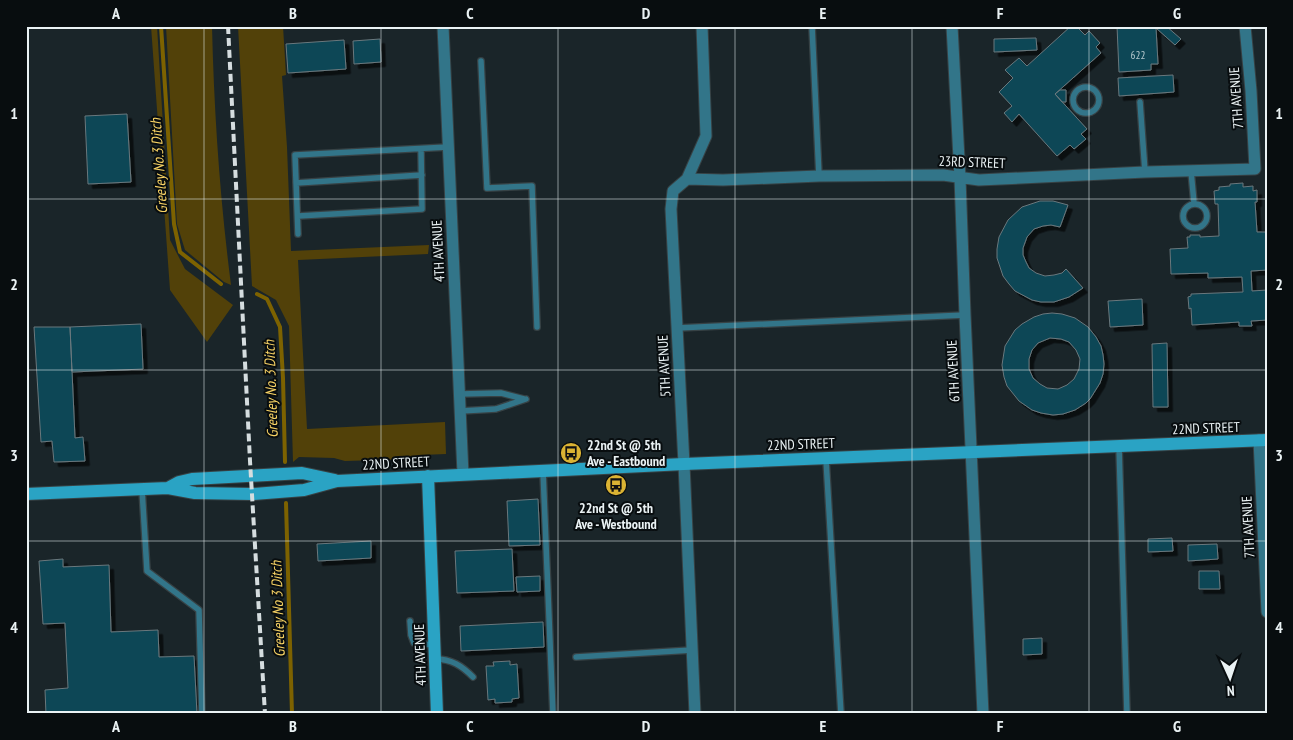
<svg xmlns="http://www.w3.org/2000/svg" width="1293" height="740" font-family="'PT Sans Narrow',sans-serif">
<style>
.green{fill:#524109}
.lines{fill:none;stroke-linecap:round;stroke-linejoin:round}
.stream{stroke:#7d6200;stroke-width:4}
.building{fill:#0a4656;stroke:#6a787d;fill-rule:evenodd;filter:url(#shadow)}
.lane-casing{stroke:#374245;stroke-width:8}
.street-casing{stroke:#374245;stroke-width:13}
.secondary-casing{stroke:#374245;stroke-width:14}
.lane{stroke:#327589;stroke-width:5.5}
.street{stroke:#327589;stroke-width:11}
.secondary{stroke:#2aa3c4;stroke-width:12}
.rail{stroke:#d5dddf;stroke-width:4;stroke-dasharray:8 4;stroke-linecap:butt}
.grid{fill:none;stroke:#eaf2f4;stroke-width:1;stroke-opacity:0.55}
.labels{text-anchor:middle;stroke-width:4;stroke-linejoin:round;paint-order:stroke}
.number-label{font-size:11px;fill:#b2c7cc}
.street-label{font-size:14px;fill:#eaf2f4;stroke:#080d0f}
.poi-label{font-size:14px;font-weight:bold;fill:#eaf2f4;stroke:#080d0f;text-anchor:start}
.water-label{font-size:15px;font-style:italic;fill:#f8d365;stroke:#080d0f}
.neatline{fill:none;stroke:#eaf2f4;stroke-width:2}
.grid-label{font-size:16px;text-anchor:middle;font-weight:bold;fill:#eaf2f4}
</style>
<defs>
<filter id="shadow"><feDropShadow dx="4.5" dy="4.5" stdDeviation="0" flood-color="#0009"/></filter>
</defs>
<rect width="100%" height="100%" fill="#1a2529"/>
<path class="green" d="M151 26H157L170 240 185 269 233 305 207 342 170 290Z
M166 26H212C214 113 220 199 231 285L224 282 185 250 177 224Z
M238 26H283L286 75 282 76 287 147 291 251 429 245 428 254 298 260 307 429 445 422 446 454 421 455 411 459 345 461 334 458 299 457 293 462 289 326 276 300 252 286Z"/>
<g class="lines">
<path class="stream" d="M161 26 174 224 180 252 221 284
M257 294 267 299 280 327 283 378 285 462
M286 503 292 714"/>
</g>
<path class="building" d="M1071 26H1076L1085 35 1089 31 1100 43 1096 47 1101 53 1055 94 1087 129 1081 134 1086 139 1074 149 1070 145 1057 156 1019 114 1012 122 1004 113 1012 106 999 92 1013 78 1005 70 1019 58 1027 66Z
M1117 26H1166L1181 39 1175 45 1156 28 1158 64H1151V70L1119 72Z
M1036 38 1037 50 994 52V39Z
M380 39 381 62 354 64 353 41Z
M344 40 346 69 288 73 286 44Z
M1173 75 1174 92 1119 96 1118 78Z
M1060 90H1066V102H1062L1055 94Z
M127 114 131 182 88 184 85 116Z
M1243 183V187L1253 186V191L1257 190V202H1255L1257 232H1267V270L1251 271 1252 291 1267 290V320L1251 321 1252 326H1239V322L1192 325 1191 308 1189 309 1188 297 1191 296V294L1243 292 1242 277 1208 278V273L1171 274 1170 249 1188 248 1187 237H1190V235H1200V237L1219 236 1218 204H1215L1214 191 1219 190V187L1230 186V184Z
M1040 201H1053L1068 205 1060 227 1051 225 1043 226 1034 229 1027 237 1023 248V255L1026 262 1029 268 1036 273 1045 276 1054 275 1062 273 1066 269 1083 288 1069 297 1054 302H1041L1032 300 1015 291 1009 284 1003 276 997 258V249L999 237 1008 220 1022 207Z
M1142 299 1143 325 1110 327 1108 301Z
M1052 313 1062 314 1075 318 1088 327 1096 337 1101 346 1103 355 1104 364 1103 374 1100 383 1090 399 1086 403 1075 410 1063 414 1053 415 1041 413 1032 410 1019 401 1007 386 1004 377 1002 365 1005 346 1015 330 1022 324 1034 317 1043 314ZM1050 338 1061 339 1069 342 1076 350 1080 359 1079 369 1074 379 1067 385 1058 389 1047 388 1040 384 1033 378 1029 369V359L1032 350 1038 343Z
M141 324 143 369 72 372 70 327Z
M34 327H70L75 438 83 437 85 461 54 462 52 441 41 442Z
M1167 343 1168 407H1153L1152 344Z
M538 499 540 545 509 546 507 501Z
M1172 538 1173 551 1148 552V539Z
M371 541V558L318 561 317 544Z
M1217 544 1218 559 1188 561V545Z
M512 549 514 591 457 593 455 551Z
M63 559V567L109 565 111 632 158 630 159 657 194 656 197 714H46L45 690 68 688 65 623 43 624 39 561Z
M1199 571H1219L1220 589H1199Z
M540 576V591L517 592 516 577Z
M543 622 544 647 461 651 460 626Z
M1042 638V654L1023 655V639Z
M510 661V665L517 664 519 698 512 699V702L495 703V699L488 700 486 666H494L493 662Z"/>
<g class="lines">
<g class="lane-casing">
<path id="lane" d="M812 26 819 176
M481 61 487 188 532 186 537 327
M1073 100a13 13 0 1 1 26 0a13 13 0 1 1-26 0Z
M1140 102 1145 172
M1191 171 1194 203
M296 183 422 175
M1183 216a12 12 0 1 1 24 0a12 12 0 1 1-24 0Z
M298 216 422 209 421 149
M298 234 295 155 448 147
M677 328 965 315
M460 394 501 393 524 399
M460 411 496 409 526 399
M1119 446 1127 714
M826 459 841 714
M543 471 553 714
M142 489 147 571 199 610 202 714
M410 621 411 635 414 643 419 645 434 644
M576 657 692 650
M435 659C452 659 462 666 473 677"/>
</g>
<g class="street-casing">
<path id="street" d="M443 26 463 474
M952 26 960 178 965 315 983 714
M687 179 723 180 819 176 943 175 979 180 1145 172 1255 169 1251 91 1245 26
M1259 440 1267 612
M695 714 684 464 671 209 673 191 687 179 706 136 702 26"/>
</g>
<g class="secondary-casing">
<path id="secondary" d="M428 476 437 714
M168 488 179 482 192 479 302 473 335 480
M26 494 168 488 195 493 253 494 304 490 337 481 684 464 1267 440"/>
</g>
<use href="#lane" class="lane"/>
<use href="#street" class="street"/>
<use href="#secondary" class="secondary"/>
<path class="rail" d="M228 26 250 461 265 714"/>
</g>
<path class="grid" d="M204 26V714M381 26V714M558 26V714M735 26V714M912 26V714M1089 26V714M26 199H1267M26 370H1267M26 541H1267"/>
<defs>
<g id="bus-disc" transform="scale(1.125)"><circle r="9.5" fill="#dbb333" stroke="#080d0f"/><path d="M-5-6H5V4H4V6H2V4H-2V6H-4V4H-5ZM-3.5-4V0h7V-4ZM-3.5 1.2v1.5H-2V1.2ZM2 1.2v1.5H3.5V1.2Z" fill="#111"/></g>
</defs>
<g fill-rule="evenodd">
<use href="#bus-disc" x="571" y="453"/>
<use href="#bus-disc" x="616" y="485"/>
</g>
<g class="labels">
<g class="number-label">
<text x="1138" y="59">622</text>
</g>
<g class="street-label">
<text transform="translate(1236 98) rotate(-94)" y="5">7TH AVENUE</text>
<text transform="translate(972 162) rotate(2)" y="5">23RD STREET</text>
<text transform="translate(438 251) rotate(-93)" y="5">4TH AVENUE</text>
<text transform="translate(664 366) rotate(-93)" y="5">5TH AVENUE</text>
<text transform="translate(953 371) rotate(-93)" y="5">6TH AVENUE</text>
<text transform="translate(1206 428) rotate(-2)" y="5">22ND STREET</text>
<text transform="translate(801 444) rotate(-2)" y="5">22ND STREET</text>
<text transform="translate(396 463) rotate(-3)" y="5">22ND STREET</text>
<text transform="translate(1248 527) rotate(-93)" y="5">7TH AVENUE</text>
<text transform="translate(420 655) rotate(-92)" y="5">4TH AVENUE</text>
</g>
<g class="poi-label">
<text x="587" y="450">22nd St @ 5th<tspan x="587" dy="16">Ave - Eastbound</tspan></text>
<text x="616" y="513" text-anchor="middle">22nd St @ 5th<tspan x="616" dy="16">Ave - Westbound</tspan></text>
</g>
<g class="water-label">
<text transform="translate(159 166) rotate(-94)" y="5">Greeley No.3 Ditch</text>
<text transform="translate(271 389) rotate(-92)" y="5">Greeley No. 3 Ditch</text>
<text transform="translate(278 609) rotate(-92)" y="5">Greeley No 3 Ditch</text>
</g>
</g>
<rect width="1293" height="740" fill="none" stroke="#080d0f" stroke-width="55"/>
<g transform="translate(1230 678) rotate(177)" stroke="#080d0f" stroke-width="4" paint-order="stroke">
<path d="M0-4L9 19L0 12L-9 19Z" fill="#eaf2f4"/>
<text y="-8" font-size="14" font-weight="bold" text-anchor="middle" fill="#eaf2f4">N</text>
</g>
<rect x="28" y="28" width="1238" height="684" class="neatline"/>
<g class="grid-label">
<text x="116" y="19">A</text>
<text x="293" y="19">B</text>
<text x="470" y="19">C</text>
<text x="646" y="19">D</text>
<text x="823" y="19">E</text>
<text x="1000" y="19">F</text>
<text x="1177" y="19">G</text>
<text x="14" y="119">1</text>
<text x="1279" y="119">1</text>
<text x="14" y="290">2</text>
<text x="1279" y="290">2</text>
<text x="14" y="461">3</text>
<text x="1279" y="461">3</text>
<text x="14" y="633">4</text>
<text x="1279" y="633">4</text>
<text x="116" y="732">A</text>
<text x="293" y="732">B</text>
<text x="470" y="732">C</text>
<text x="646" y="732">D</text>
<text x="823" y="732">E</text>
<text x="1000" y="732">F</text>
<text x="1177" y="732">G</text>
</g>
</svg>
